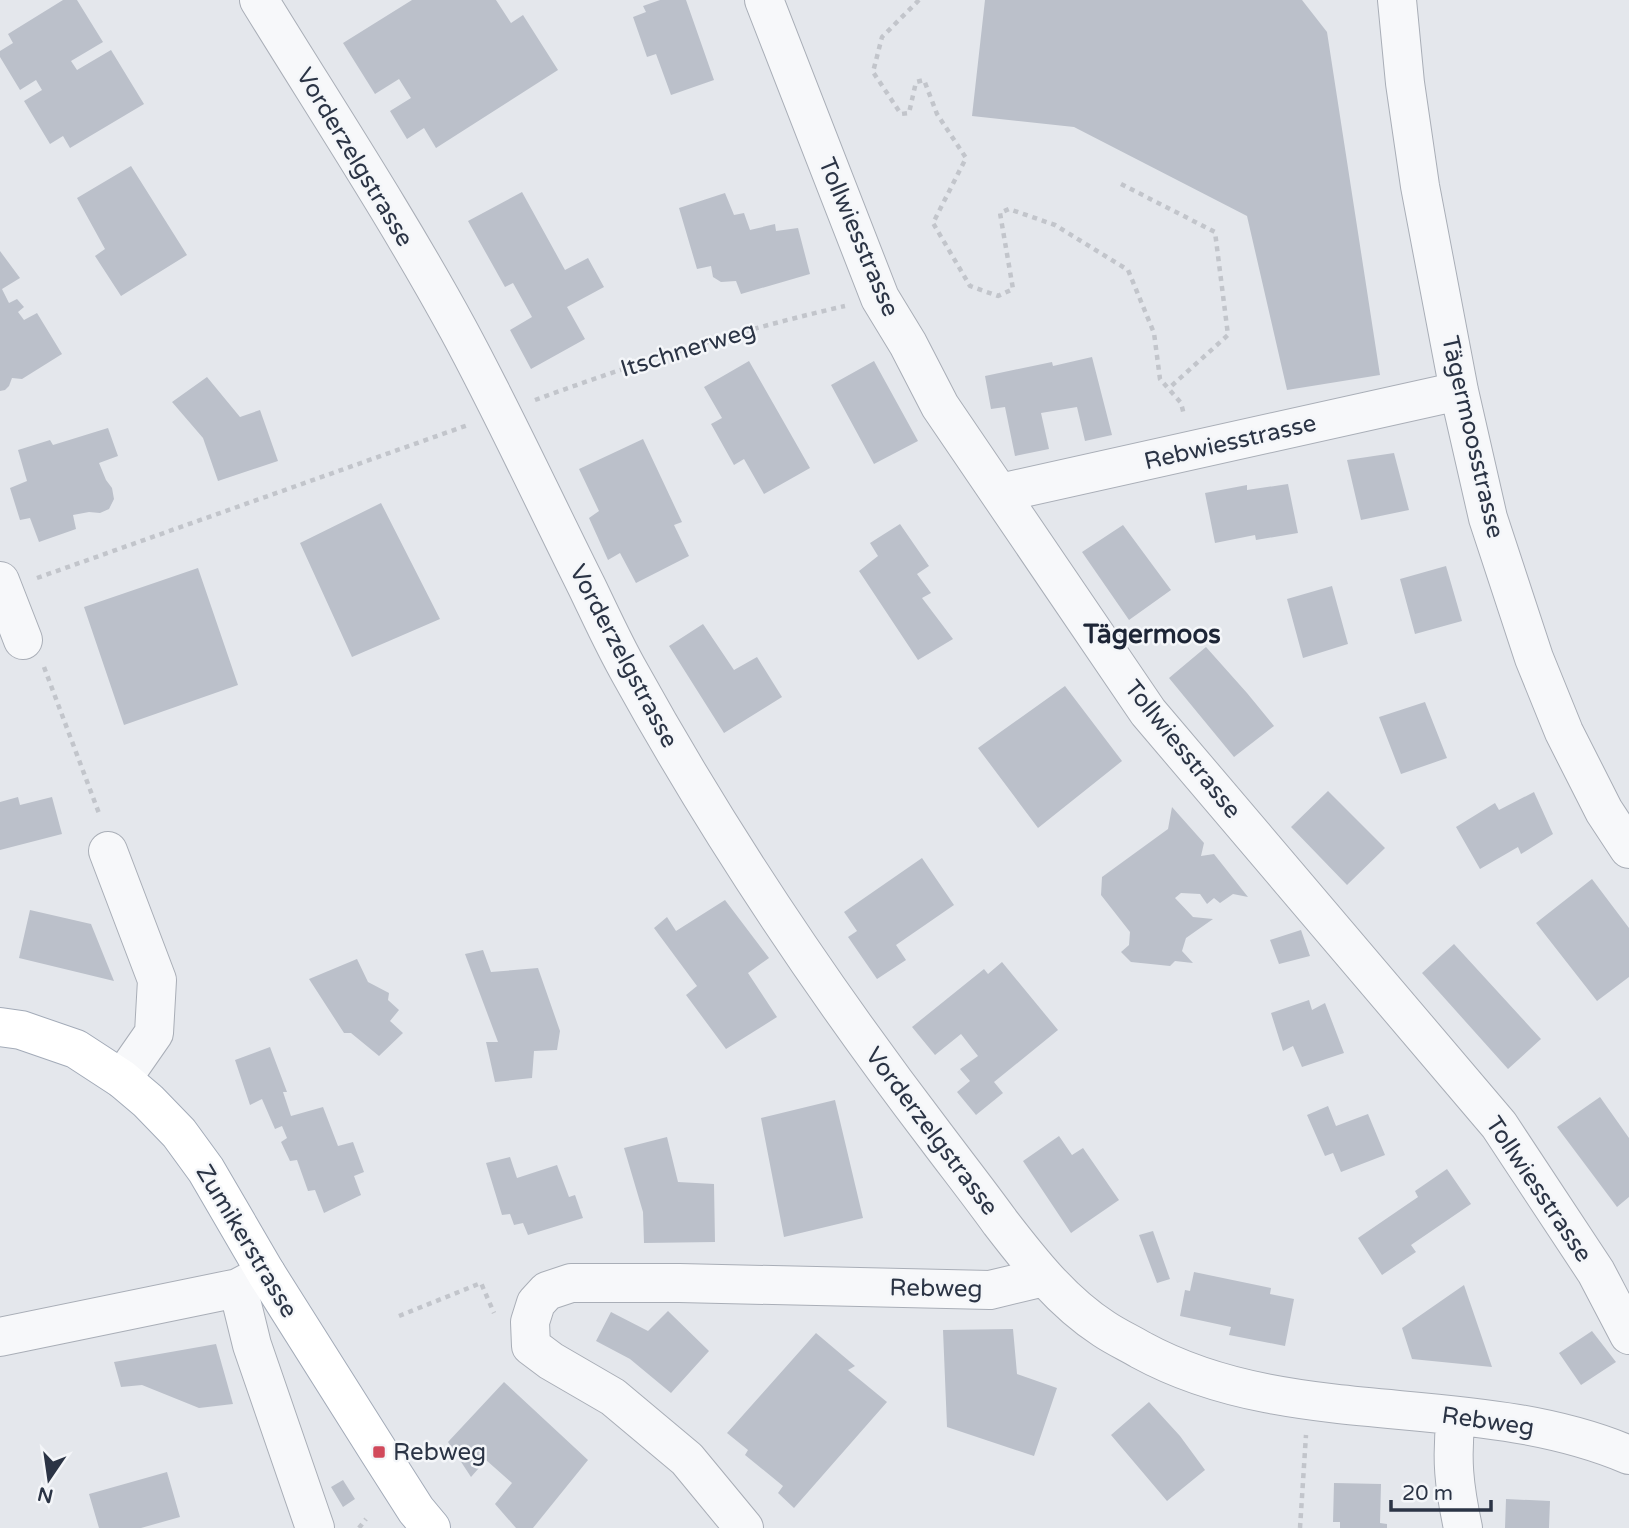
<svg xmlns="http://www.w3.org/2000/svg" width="1629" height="1528" font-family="'Varela Round',sans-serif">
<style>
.building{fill:#bbc0ca}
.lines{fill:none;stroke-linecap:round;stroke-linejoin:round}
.minor-casing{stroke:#a9aeb7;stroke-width:40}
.major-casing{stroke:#a3abb8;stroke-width:40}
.path{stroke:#c2c5cb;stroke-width:4.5;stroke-dasharray:5 5;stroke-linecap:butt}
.minor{stroke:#f7f8fa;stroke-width:38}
.major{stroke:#fff;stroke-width:38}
.poi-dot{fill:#d1495b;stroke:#f4f6f9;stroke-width:2.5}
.labels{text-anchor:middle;stroke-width:5;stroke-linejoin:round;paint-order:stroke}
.street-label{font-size:24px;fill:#2b3445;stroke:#f4f6f9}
.poi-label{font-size:24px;fill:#2b3445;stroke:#f4f6f9;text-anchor:start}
.neighbourhood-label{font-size:26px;font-weight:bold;fill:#1d2536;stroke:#f4f6f9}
</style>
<rect width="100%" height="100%" fill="#e4e7ec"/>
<path class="building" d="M63 0H77L103 42 71 61 77 70 111 50 144 104 70 148 63 136 50 144 24 101 42 90 36 80 20 90 0 57V51L13 43 8 34Z
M412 0H496L511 23 523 15 558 70 436 148 424 128 407 139 390 111 411 98 399 79 375 94 343 43Z
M660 0H686L714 80 671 95 656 54 647 57 633 17 646 12 643 6Z
M985 0H1302L1327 32 1380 375 1287 390 1247 216 1074 127 972 116Z
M131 166 187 255 121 296 95 256 105 249 77 198Z
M522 192 565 270 588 258 604 287 567 307 585 339 531 369 510 330 532 317 513 283 505 287 468 221Z
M725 193 734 215 744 213 750 230 775 224 776 231 798 228 810 274 741 294 736 281 721 282 713 277 711 266 697 269 679 208Z
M0 251 20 278 2 289 9 303 17 299 24 307 18 312 24 320 37 313 62 354 22 379 12 378 9 386 5 390 0 391Z
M1092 357 1112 435 1085 441 1077 407 1041 413 1049 449 1015 456 1005 407 991 409 985 376 1052 362 1053 366Z
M749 361 810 468 764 494 744 459 734 465 711 424 722 418 704 387Z
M874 361 918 441 874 464 831 385Z
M207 377 240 417 260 410 278 461 218 481 203 438 172 402Z
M108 428 118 456 99 463 106 480 112 488 114 499 109 509 100 513 89 512 73 515 76 529 39 542 30 518 20 520 10 488 27 481 18 450 50 440 53 445Z
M643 439 682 522 674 525 689 556 636 583 620 553 608 560 589 518 599 511 579 469Z
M1394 453 1409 510 1361 520 1347 460Z
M1288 484 1298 533 1256 540 1255 535 1215 543 1205 493 1247 485V490Z
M381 503 440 619 352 657 300 543Z
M900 524 929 566 917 574 931 593 922 598 953 639 918 660 859 571 878 556 870 543Z
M1123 525 1171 590 1129 620 1082 552Z
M1446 566 1462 621 1415 634 1400 579Z
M198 568 238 685 124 725 84 607Z
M1332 586 1348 644 1303 658 1287 599Z
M703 624 734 670 757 657 782 697 724 733 669 646Z
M1206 647 1247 693 1274 726 1234 757 1169 678Z
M1065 686 1122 761 1038 828 978 748Z
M1425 702 1447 758 1401 774 1379 717Z
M1328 791 1385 848 1347 885 1291 827Z
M1534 792 1553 834 1521 854 1518 847 1480 869 1456 827 1495 803 1499 810Z
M18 797 20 805 52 797 62 834 0 850V802Z
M1172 807 1204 843 1201 856 1214 854 1248 897 1233 894 1220 903 1214 898 1207 904 1200 894 1181 893 1175 898 1193 917 1213 919 1186 938 1182 951 1193 963 1175 961 1170 966 1131 962 1121 952 1129 945 1130 932 1101 895 1102 877 1168 829Z
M922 858 954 905 896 945 906 960 877 979 848 937 857 931 844 912Z
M1592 879 1629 928V977L1597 1001 1536 923Z
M725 900 769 958 748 973 777 1017 726 1049 686 995 697 986 654 928 667 917 676 931Z
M30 910 91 924 114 981 19 958Z
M1301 930 1310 956 1279 964 1270 940Z
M1454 944 1541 1039 1508 1069 1422 973Z
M483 950 491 972 538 968 560 1031 557 1050 534 1051 532 1078 495 1082 486 1042H498L465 954Z
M357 959 368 982 389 993 388 1000 399 1010 390 1021 403 1033 379 1056 351 1033H344L309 979Z
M1002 962 1058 1030 994 1082 1003 1093 976 1115 957 1092 970 1081 960 1069 978 1056 961 1034 935 1055 912 1027 984 969 988 974Z
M1309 1000 1312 1010 1325 1003 1344 1053 1302 1067 1293 1046 1283 1051 1271 1013Z
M270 1047 287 1092H283L291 1116 323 1107 338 1146 353 1142 364 1172 354 1176 361 1195 324 1213 315 1190 308 1191 297 1160 290 1161 281 1142 287 1138 282 1126 275 1129 262 1099 250 1105 235 1060Z
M1600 1097 1629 1138V1197L1617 1207 1557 1127Z
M835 1100 863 1218 784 1237 761 1118Z
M1328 1106 1336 1126 1368 1114 1385 1155 1341 1172 1333 1153 1325 1156 1307 1115Z
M1059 1136 1072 1155 1083 1148 1119 1200 1071 1233 1023 1161Z
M667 1137 678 1182 714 1184 715 1242 644 1243 643 1212 624 1148Z
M510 1157 517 1178 557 1165 569 1197 575 1195 583 1218 528 1235 523 1223 514 1225 510 1214 502 1215 486 1163Z
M1447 1169 1471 1204 1411 1245 1416 1252 1382 1275 1358 1238 1418 1197 1415 1191Z
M1153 1231 1170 1279 1157 1283 1139 1235Z
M1194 1272 1271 1288 1270 1294 1294 1299 1285 1346 1229 1335 1231 1327 1180 1316 1185 1290 1190 1291Z
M1464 1285 1492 1367 1412 1359 1402 1328Z
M668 1311 709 1351 671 1393 630 1359 596 1341 611 1312 648 1331Z
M1013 1329 1017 1374 1057 1388 1034 1456 947 1427 943 1330Z
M1592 1331 1616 1362 1581 1385 1559 1353Z
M816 1333 855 1366 848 1370 887 1402 794 1508 778 1493 783 1486 745 1455 748 1450 727 1433Z
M216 1344 233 1404 199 1408 142 1385 121 1387 114 1362Z
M504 1382 588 1460 533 1528H516L495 1504 512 1483 486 1460 471 1477 448 1442Z
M1149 1402 1180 1436 1205 1470 1167 1501 1111 1435Z
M167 1472 180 1517 141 1528H99L89 1494Z
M343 1480 355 1499 343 1507 331 1487Z
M1334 1483 1381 1484 1380 1523 1387 1524V1528H1340V1522H1333Z
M1506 1499 1550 1501 1549 1528H1505Z"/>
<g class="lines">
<g class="minor-casing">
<path id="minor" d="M259 0C326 109 397 217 458 329 504 414 544 501 587 587 601 616 614 645 630 673 720 836 823 989 936 1137 957 1165 979 1193 1000 1222 1030 1261 1062 1302 1104 1329 1116 1337 1129 1343 1141 1350 1291 1432 1474 1389 1629 1455
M764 0 880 298 908 344 940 406 1148 712 1499 1125 1596 1272 1629 1335
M1397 0 1405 83 1420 186 1459 391 1488 518 1534 658 1564 732 1604 811 1629 849
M1000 493 1459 391
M0 581 23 640
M108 851 157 980 154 1033 122 1079
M238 1288 252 1345 315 1528
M0 1337 238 1288 266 1273
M1456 1416C1451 1459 1454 1486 1463 1528
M744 1528 687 1459 613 1397 551 1361 531 1346 530 1322 536 1303 547 1291 571 1283H679L990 1290 1044 1277"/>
</g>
<g class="major-casing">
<path id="major" d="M0 1027 21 1030 76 1049 122 1079 148 1101 179 1133 206 1170 266 1273 379 1452 416 1510 431 1528"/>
</g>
<path class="path" d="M919 0 882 37 873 72 901 114 909 113 916 82 924 80 937 114 966 158 933 223 970 286 998 296 1013 289 1000 213 1009 209 1055 225 1128 270 1154 333 1160 379 1181 403 1184 415
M1121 184 1215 232 1228 335 1168 389
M535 400C636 363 739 330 845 306
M37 578 468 425
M44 667 100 816
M399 1316 481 1283 494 1313
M359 1528 366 1519
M1300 1528 1306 1435"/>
<use href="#minor" class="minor"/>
<use href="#major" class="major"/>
</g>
<rect class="poi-dot" x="372" y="1445" width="14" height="14" rx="3.5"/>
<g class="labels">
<g class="street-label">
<text transform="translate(355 157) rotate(59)" y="8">Vorderzelgstrasse</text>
<text transform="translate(859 237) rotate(67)" y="8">Tollwiesstrasse</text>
<text transform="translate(688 349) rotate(-17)" y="8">Itschnerweg</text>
<text transform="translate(1473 437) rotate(77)" y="8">Tägermoosstrasse</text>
<text transform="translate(1230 442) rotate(-13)" y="8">Rebwiesstrasse</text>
<text transform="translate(624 656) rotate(62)" y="8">Vorderzelgstrasse</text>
<text transform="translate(1183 749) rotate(51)" y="8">Tollwiesstrasse</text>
<text transform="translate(932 1131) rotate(53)" y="8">Vorderzelgstrasse</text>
<text transform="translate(1539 1189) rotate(56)" y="8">Tollwiesstrasse</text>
<text transform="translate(247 1241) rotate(59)" y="8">Zumikerstrasse</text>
<text transform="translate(936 1288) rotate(1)" y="8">Rebweg</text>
<text transform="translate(1488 1421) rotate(8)" y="8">Rebweg</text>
</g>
<g class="poi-label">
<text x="393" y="1460">Rebweg</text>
</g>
<g class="neighbourhood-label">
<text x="1152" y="643">Tägermoos</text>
</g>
</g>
<g transform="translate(49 1479) rotate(193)" stroke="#f4f6f9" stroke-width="5" paint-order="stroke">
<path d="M0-5L12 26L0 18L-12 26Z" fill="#2b3445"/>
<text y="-10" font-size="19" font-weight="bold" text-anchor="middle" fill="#2b3445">N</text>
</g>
<path d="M1391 1500v10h100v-10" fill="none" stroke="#2b3445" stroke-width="3.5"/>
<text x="1402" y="1500" font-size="21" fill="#2b3445" stroke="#f4f6f9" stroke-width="5" paint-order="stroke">20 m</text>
</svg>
